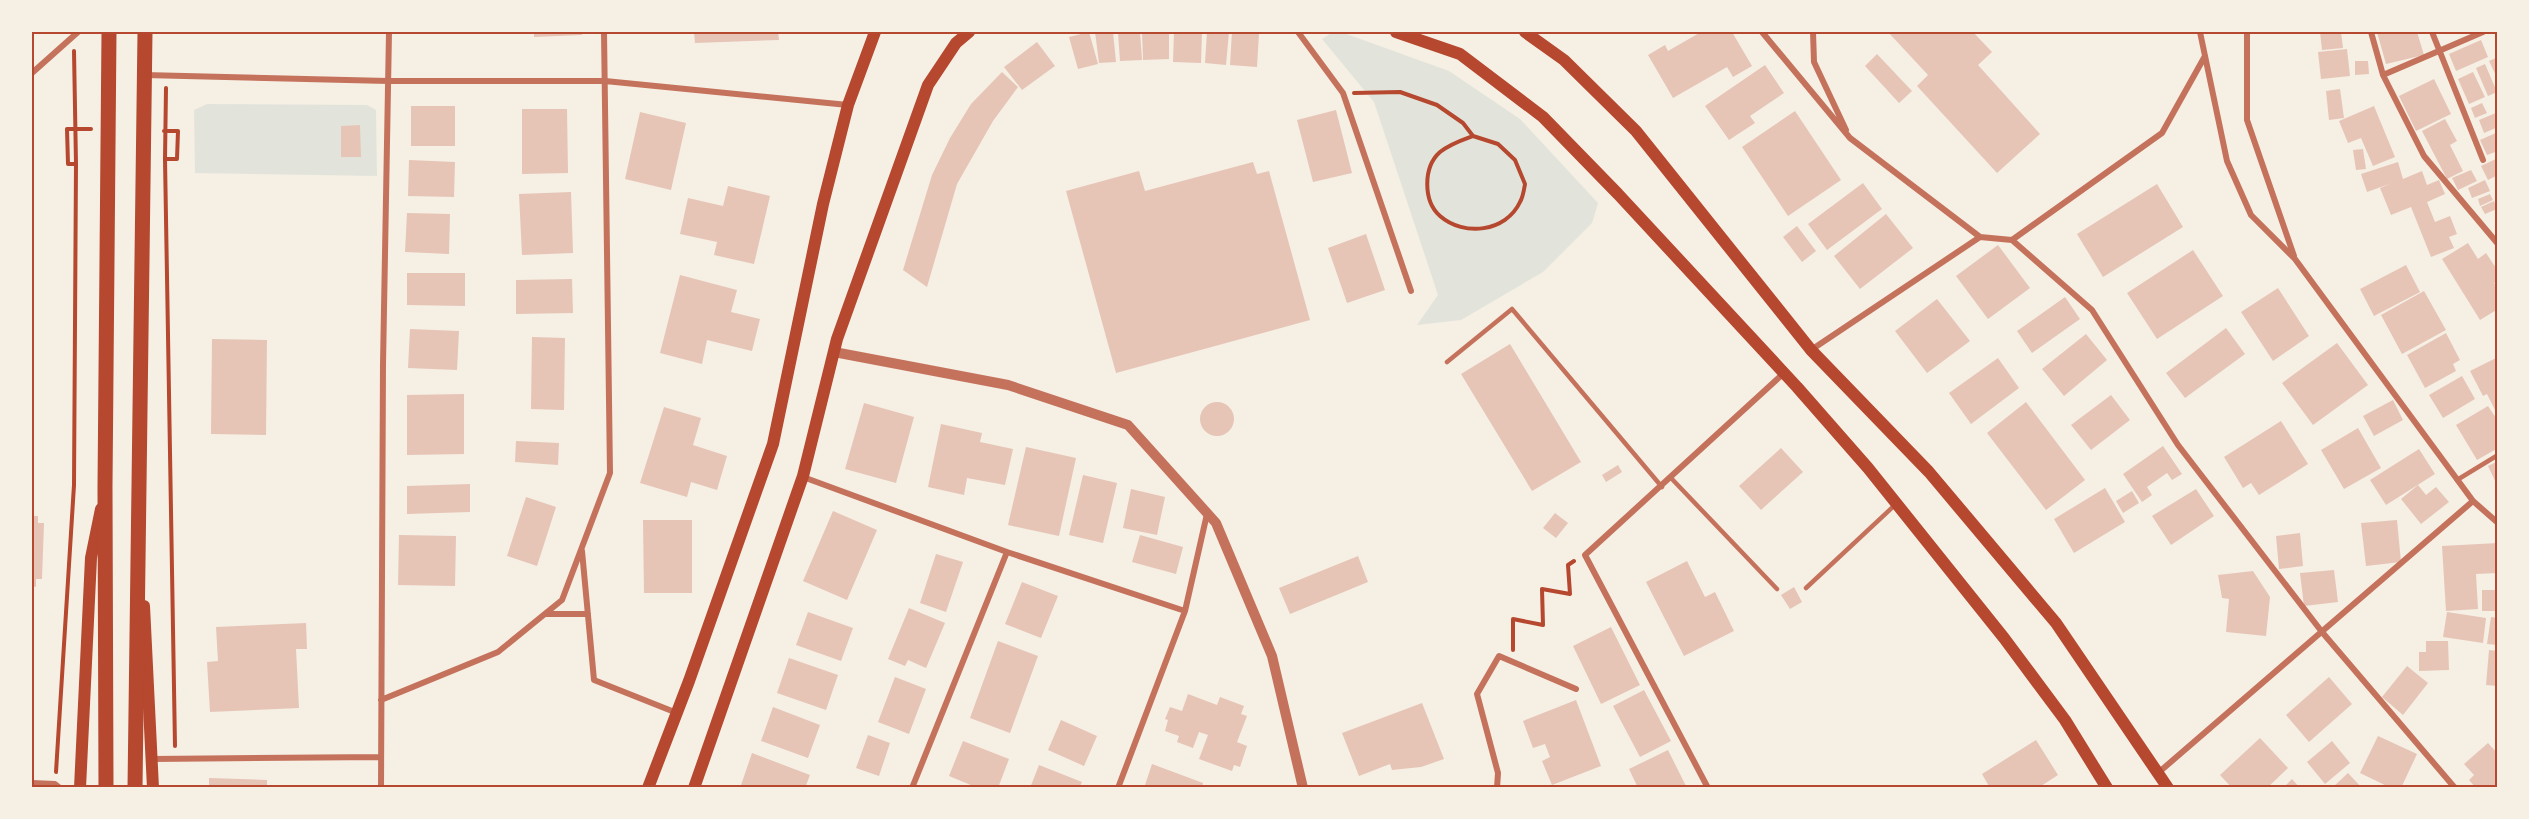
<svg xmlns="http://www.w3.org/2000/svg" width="2529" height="819" font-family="Poppins,sans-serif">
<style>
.green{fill:#e2e4dc}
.building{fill:#e6c5b7}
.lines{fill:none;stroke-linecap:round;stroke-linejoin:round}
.path{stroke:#b5482f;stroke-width:4}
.service{stroke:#c5725c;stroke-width:4.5}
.minor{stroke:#c5725c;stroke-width:6}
.tertiary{stroke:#c5725c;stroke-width:10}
.secondary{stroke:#b5482f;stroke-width:12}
.primary{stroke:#b5482f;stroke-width:15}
.neatline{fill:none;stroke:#b5482f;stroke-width:2}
</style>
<rect width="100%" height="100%" fill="#f6efe4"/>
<path class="green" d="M1333 32H1341L1449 71 1520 119 1598 203 1592 223 1543 272 1461 320 1417 325 1438 295 1374 102 1322 39Z
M207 104 367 105 376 110 377 176 195 173 194 110Z"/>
<path class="building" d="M534 32H582V35L534 37Z
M694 32H778L779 40 695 43Z
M1089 32 1098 64 1078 69 1069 37Z
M1095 32H1113L1116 62 1099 63Z
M1118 32H1140L1142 60 1120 61Z
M1142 32H1169V59L1143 60Z
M1174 32H1202L1201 63 1173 62Z
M1207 32H1229L1226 65 1205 63Z
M1232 32 1259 33 1257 67 1230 65Z
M1701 32H1732L1752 66 1733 77 1727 67 1673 98 1648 55 1665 45 1668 51Z
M1888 32H1973L1992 52 1978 65 2040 134 1997 173 1917 86 1928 75Z
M2320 32H2341L2343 48 2322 50Z
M2377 32H2417L2424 55 2386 64Z
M2481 40 2488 57 2456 71 2449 54Z
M1037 42 1055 66 1022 90 1004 67Z
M2347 49 2350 76 2321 79 2318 52Z
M1877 54 1912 91 1899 103 1865 66Z
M2498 57V80L2489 61Z
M2355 61H2368L2369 74 2355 75Z
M2485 64 2497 92 2488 96 2476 68Z
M1765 65 1784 93 1750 116 1755 123 1729 140 1705 106Z
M1002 72 1018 87 993 121 957 184 927 287 903 270 932 175 950 138 971 104Z
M2473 72 2485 97 2469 104 2458 79Z
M2434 79 2451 114 2416 131 2399 96Z
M2340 89 2344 118 2329 120 2326 91Z
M2482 103 2487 113 2475 118 2471 108Z
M411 106H455V146H411Z
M2374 106 2395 157 2373 166 2361 138 2348 143 2339 121Z
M522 109H567L568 173 522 174Z
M1336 110 1352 173 1313 182 1297 120Z
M1795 111 1841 180 1788 216 1742 147Z
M640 112 686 123 671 190 625 179Z
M2498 112V127L2484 133 2479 120Z
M2445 119 2457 141 2450 145 2463 171 2447 179 2422 131Z
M360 125 361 157H341V126Z
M2498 132V151L2487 155 2480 140Z
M2363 149 2366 169 2356 170 2353 150Z
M2498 158V175L2488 180 2481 166Z
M409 160 455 162 454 197 408 196Z
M1253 162 1257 174 1269 171 1310 320 1116 373 1066 191 1139 171 1145 191Z
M2398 162 2403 179 2422 171 2427 185 2439 180 2445 194 2427 202 2435 222 2450 216 2457 234 2449 237 2454 248 2431 257 2411 207 2391 215 2380 188 2392 183 2367 192 2361 174Z
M2471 170 2477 181 2458 190 2452 178Z
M2485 180 2490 191 2472 198 2468 188Z
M1863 183 1882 209 1827 250 1808 224Z
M2157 184 2183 227 2103 277 2077 234Z
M728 186 770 196 754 264 714 255 717 242 680 234 688 198 723 206Z
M571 192 573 253 522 255 519 194Z
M2490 194 2493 200 2480 206 2478 199Z
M2494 201 2497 209 2485 214 2481 207Z
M407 213 450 214 449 254 405 252Z
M1886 214 1913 248 1860 289 1834 256Z
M1797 226 1816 251 1802 262 1783 237Z
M1366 234 1385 290 1347 303 1328 248Z
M2468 243 2478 259 2486 253 2498 271V281L2494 283 2498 288V309L2480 320 2442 259Z
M1998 245 2030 288 1988 319 1956 276Z
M2193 250 2223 296 2157 339 2127 293Z
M2406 265 2420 292 2374 316 2360 289Z
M407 273H465V306L407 305Z
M680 275 737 290 731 312 760 319 752 351 707 340 702 364 660 353Z
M572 279 573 313 516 314V280Z
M2278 288 2309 336 2273 361 2241 312Z
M2424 291 2446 330 2402 354 2381 315Z
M2065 297 2080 319 2032 353 2017 331Z
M1937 299 1970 341 1927 373 1895 331Z
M2226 328 2245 354 2185 398 2166 373Z
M410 329 459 331 457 370 408 368Z
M2446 333 2460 360 2453 364 2456 371 2425 388 2407 355Z
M2086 334 2107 360 2064 396 2042 369Z
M532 337 565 338 564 410 531 409Z
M212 339 267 340 266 435 211 434Z
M2337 343 2368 385 2313 425 2282 383Z
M1510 344 1581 462 1532 491 1461 374Z
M2498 357V416L2487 394 2483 396 2470 371Z
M1998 358 2019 388 1971 424 1949 393Z
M2462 376 2475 399 2443 418 2429 395Z
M464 394V454L407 455V395Z
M2111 395 2130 420 2091 450 2071 425Z
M2393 400 2403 420 2374 436 2363 416Z
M2026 402 2085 480 2046 510 1987 433Z
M1200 419a17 17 0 1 1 34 0a17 17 0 1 1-34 0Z
M864 403 914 417 896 483 845 469Z
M2488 406 2498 421V448L2477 460 2456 425Z
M664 407 701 418 693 445 727 456 717 490 691 482 687 497 640 483Z
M2281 421 2308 464 2259 495 2251 483 2243 488 2224 457Z
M941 424 982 433 980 442 1013 449 1005 485 967 478 964 495 928 487Z
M2358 428 2381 468 2344 489 2321 450Z
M516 441 559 443 558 465 515 462Z
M2163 446 2182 474 2172 480 2167 473 2147 487 2152 495 2142 502 2123 474Z
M1026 447 1076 458 1059 536 1008 525Z
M1781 448 1803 472 1761 510 1739 486Z
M2419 449 2435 474 2386 505 2370 480Z
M2498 461V487L2488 466Z
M1618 465 1622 472 1606 482 1602 475Z
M1083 475 1117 483 1103 543 1069 535Z
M470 484V512L407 514V486Z
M2418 485 2426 495 2436 487 2449 502 2421 524 2401 499Z
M2105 488 2125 522 2074 553 2054 519Z
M1131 489 1165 497 1157 535 1123 528Z
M2196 489 2214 516 2171 545 2152 516Z
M2132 491 2139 503 2123 513 2116 501Z
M526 497 556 507 537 566 507 556Z
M833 511 877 530 847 600 803 581Z
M1555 513 1568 523 1556 538 1543 528Z
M32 516H38V523H44L42 579H36V587L32 586Z
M643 520H692V593H644Z
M2397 520 2401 562 2366 566 2361 523Z
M2300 533 2303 566 2279 569 2276 536Z
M399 535 456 536 455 586 398 585Z
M1140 535 1183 547 1176 574 1132 562Z
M2498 543V573L2476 574 2478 609 2446 611 2442 546Z
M936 554 963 562 946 612 920 603Z
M1358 556 1368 582 1290 614 1279 588Z
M1687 561 1705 597 1715 592 1734 631 1684 656 1646 582Z
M2334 570 2338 602 2304 606 2300 573Z
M2253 571 2270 597 2266 636 2226 632 2229 599 2222 598 2218 575Z
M1022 582 1058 596 1041 638 1005 624Z
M1794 587 1802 602 1790 609 1781 595Z
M2482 590H2498V611H2482Z
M909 608 945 623 926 668 908 660 905 666 888 659Z
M808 612 853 628 841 661 796 645Z
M2447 612 2486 618 2483 643 2443 637Z
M2491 617 2498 618V645L2487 644Z
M306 623 307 649H296L299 708 210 712 207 662 218 661 216 627Z
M1611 627 1640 685 1601 704 1573 646Z
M998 641 1038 656 1010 733 970 718Z
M2426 641H2448L2449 670 2419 671V652H2426Z
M2489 650 2498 651V686L2486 685Z
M789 658 838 675 826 710 777 693Z
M2407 666 2428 683 2403 715 2382 697Z
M895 677 926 689 909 734 878 722Z
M2329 677 2352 704 2309 742 2286 715Z
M1644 690 1671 741 1640 757 1613 706Z
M1188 694 1217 705 1220 697 1244 706 1241 714 1247 716 1237 742 1247 746 1240 767 1234 765 1232 771 1199 759 1208 735 1199 732 1193 748 1177 742 1179 736 1165 731 1168 720 1165 719 1170 707 1182 711Z
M1576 700 1601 766 1552 785 1542 761 1550 757 1545 744 1533 748 1523 721Z
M1422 703 1444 759 1421 767 1392 770 1390 764 1359 776 1342 733Z
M773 707 820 725 808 758 761 741Z
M1061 720 1097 736 1084 766 1048 750Z
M868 735 890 743 879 776 856 768Z
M2378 736 2417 754 2401 788H2391L2360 773Z
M2260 738 2288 768 2267 788H2232L2220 775Z
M2036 740 2058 775 2038 788H1990L1982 774Z
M963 741 1009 759 998 788H978L949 776Z
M2332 741 2350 763 2325 784 2307 762Z
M2488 743 2498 754V783L2492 788H2476L2469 780 2474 775 2464 764Z
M1668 750 1687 788H1638L1629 769Z
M752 753 810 775 805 788H740Z
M1152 764 1203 783 1202 788H1144Z
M1039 765 1082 782 1079 788H1030Z
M2348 773 2362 788H2332Z
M209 778 267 780V788H209Z
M2292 779 2300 788H2283Z"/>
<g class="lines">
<path class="path" d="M166 88 165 159 175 746
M1354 93 1400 92 1437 105 1463 123 1473 136 1498 144 1515 160 1525 184C1524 190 1523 197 1520 202 1506 232 1464 237 1440 216 1423 201 1423 167 1440 152 1450 144 1462 140 1473 136
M164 131H178L177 159H165
M76 164H68L67 129H91
M1513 650V619L1543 625 1542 589 1570 594 1568 565 1574 561
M56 772 74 485 76 164 74 51"/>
<path class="service" d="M1447 362 1512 309 1662 487
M1671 478 1777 589
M2457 480 2498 455
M1806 588 1896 504"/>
<path class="minor" d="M1298 32 1343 93 1411 291
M1762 32 1850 138 1980 237
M1813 32 1814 62 1846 130
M2200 32 2227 161 2251 215 2295 259 2473 501 2498 523
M2247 32V120L2294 256
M2371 32 2383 75 2424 156 2498 244
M2432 32 2483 160
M32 73 78 32
M144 75 388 81H605L848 105
M2383 75 2483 32
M2012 240 2162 133 2205 56
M1811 350 1980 237 2012 240 2092 310 2178 445 2322 632 2455 788
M803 477 1007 552 1185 611
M582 551 594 680 677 713
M546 614H588
M381 700 498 652 562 600 610 473 604 32
M153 759 381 757
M2158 773 2473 501
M32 783 55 784 60 788
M381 788 383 365 389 32
M912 788 1007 552
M1118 788 1185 611 1207 514
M1497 788 1498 773 1477 694 1499 656 1576 689
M1708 788 1585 555 1784 373"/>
<path class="tertiary" d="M834 352 1008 385 1128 425 1216 523 1272 656 1303 788"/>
<path class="secondary" d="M1396 32 1460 54 1543 117 1618 194 1797 387 1868 468 2004 638 2065 720 2107 788
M1525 32 1564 60 1636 131 1811 350 1929 472 2056 623 2168 788
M144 606 153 788
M80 788 91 558 101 509
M648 788 689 681 773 444 823 204 848 105 875 32
M694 788 803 476 837 339 928 85 956 43 969 32"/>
<path class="primary" d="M106 788 105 487 109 32
M135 788 145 32"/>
</g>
<rect width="2529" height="819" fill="none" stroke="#f6efe4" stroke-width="66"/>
<rect x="33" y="33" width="2463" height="753" class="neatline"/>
</svg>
